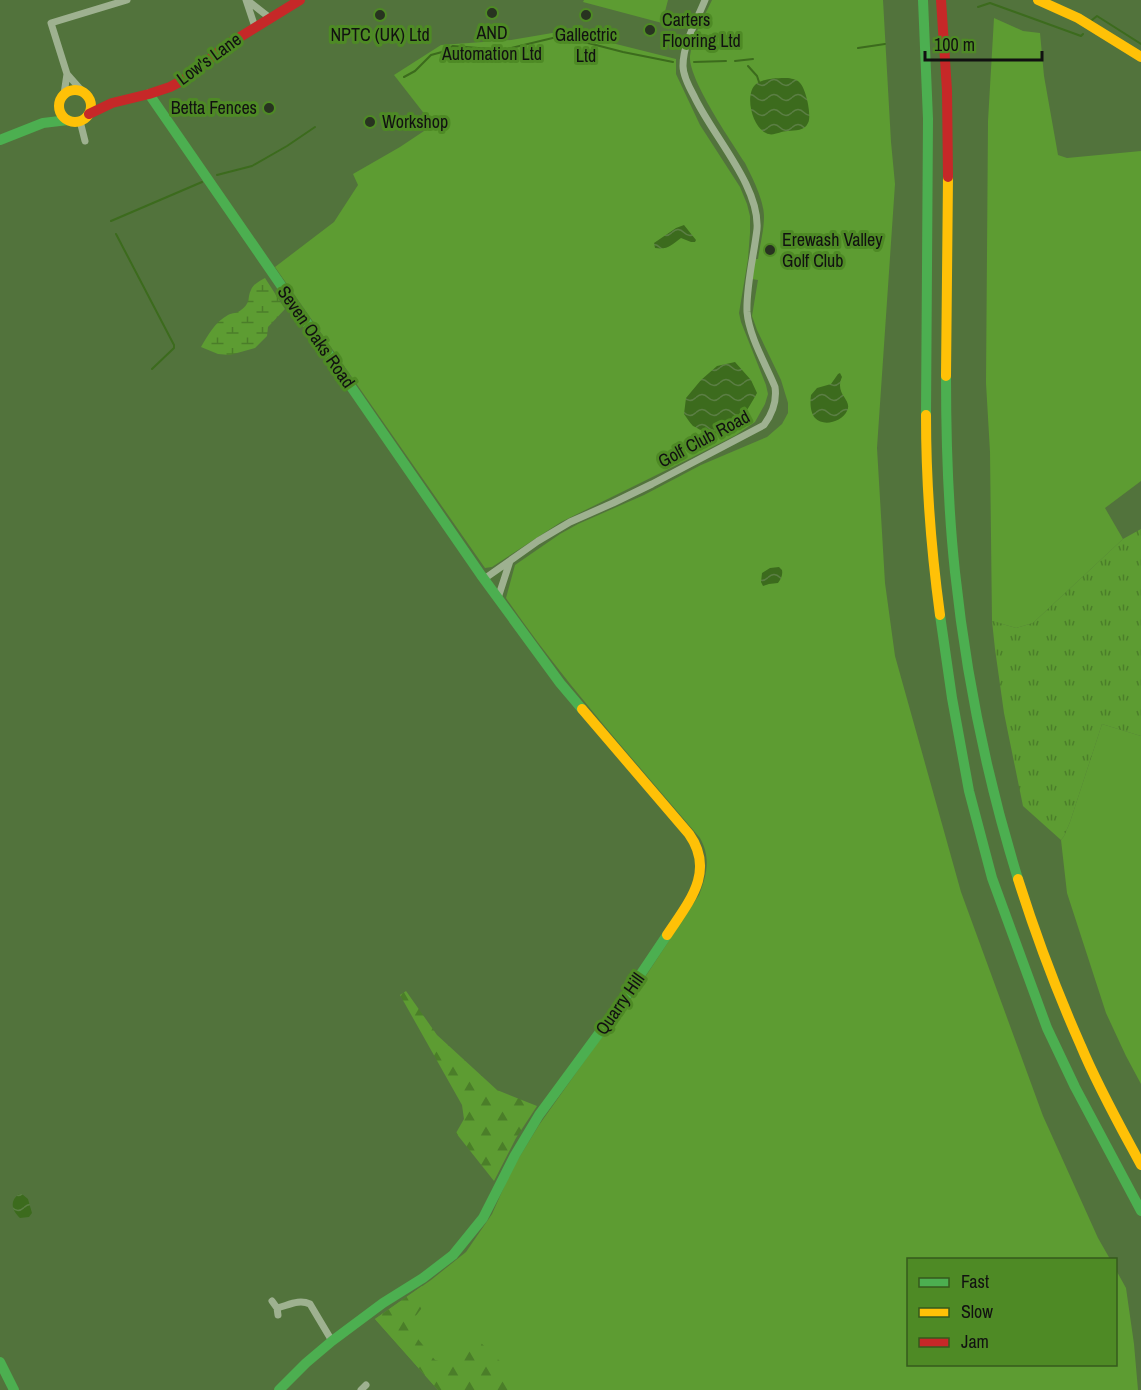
<svg xmlns="http://www.w3.org/2000/svg" width="1141" height="1390" font-family="'Archivo Narrow',sans-serif">
<style>
.grass{fill:#5d9c32}
.forest{fill:url(#forest-firs)}
.wetland{fill:url(#wetland-marsh)}
.park{fill:url(#park-tufts)}
.water{fill:url(#water-waves)}
.lines{fill:none;stroke-linecap:round;stroke-linejoin:round}
.stream{stroke:#3c6b1d;stroke-width:2}
.street{stroke:#9eb190;stroke-width:7}
.fast{stroke:#4caf50;stroke-width:10}
.slow{stroke:#ffc107;stroke-width:10}
.jam{stroke:#c62828;stroke-width:10}
.poi-dot{fill:#283320;stroke:#4e8a25;stroke-width:2}
.labels{text-anchor:middle;stroke-width:6;stroke-linejoin:round;paint-order:stroke}
.poi-label{font-size:18px;fill:#111;stroke:#4e8a25;text-anchor:start}
.street-label{font-size:18px;fill:#111;stroke:#4e8a25}
</style>
<defs>
<pattern id="forest-firs" width="22" height="20" patternUnits="userSpaceOnUse" patternTransform="scale(1.5)"><rect width="22" height="20" fill="#5d9c32"/><path d="M5 1l3.5 6h-7zM16 11l3.5 6h-7z" fill="#4b7e29"/></pattern>
<pattern id="wetland-marsh" width="20" height="14" patternUnits="userSpaceOnUse" patternTransform="scale(1.5)"><rect width="20" height="14" fill="#5d9c32"/><path d="M1 5h8M5 5V1M11 12h8M15 12V8" fill="none" stroke="#4b7e29"/></pattern>
<pattern id="park-tufts" width="24" height="20" patternUnits="userSpaceOnUse" patternTransform="scale(1.5)"><rect width="24" height="20" fill="#5d9c32"/><path d="M3 7l-1-3M5 7V3M7 7l1-3M15 17l-1-3M17 17v-4M19 17l1-3" fill="none" stroke="#4b7e29"/></pattern>
<pattern id="water-waves" width="16" height="10" patternUnits="userSpaceOnUse" patternTransform="scale(1.5)"><rect width="16" height="10" fill="#3c6b1d"/><path d="M0 5q4-4 8 0t8 0" fill="none" stroke="#5b7e44"/></pattern>
</defs>
<rect width="100%" height="100%" fill="#52733c"/>
<path class="grass" d="M584 0H668L662 23 583 2Z
M712 0H883L891 142 895 184 877 448 885 583 895 656 961 892 1043 1116 1098 1238 1110 1259 908 1260V1364H1116V1270L1126 1288 1134 1344 1138 1390H438L375 1319 431 1280 466 1252 492 1214 512 1169 539 1125 598 1042 630 1000 699 895C707 874 711 858 700 838 633 759 564 682 506 598L515 565 560 534 578 524 644 495 701 465 767 437 782 424 788 413V403L781 380 757 330 752 316 758 280 752 279 755 259H758C760 245 764 230 764 217 764 200 752 177 745 163 731 141 688 79 690 56 692 37 704 17 712 0Z
M994 18 1023 31 1040 33 1044 76 1058 155 1067 158 1141 151V481L1105 508 1123 539 1033 623 1016 628 992 621 990 452 986 383 988 121Z
M564 31 676 59V74L700 125 740 187 747 204 750 216V233L748 259 739 313 741 322 766 385 768 394 765 404 755 422 736 435 691 458 561 522 492 567 485 568 275 267 334 222 358 185 353 174 400 147 433 125 394 75 441 45 511 40Z
M1102 724 1141 736V1084L1126 1056 1106 1013 1067 893 1061 840 1064 836 1070 822Z"/>
<path class="forest" d="M406 991 437 1035 497 1090 537 1106 516 1138 494 1181 456 1133 464 1119 462 1105 400 995Z
M422 1286 431 1296 415 1317 414 1334 435 1360 453 1365 465 1346 480 1342 506 1367 518 1390H438L375 1319Z"/>
<path class="wetland" d="M265 278 285 309 268 327 267 336 255 348 230 355 218 354 201 347C208 335 215 322 228 315 232 313 238 313 241 310 251 303 247 298 251 290 253 284 260 281 265 278Z"/>
<path class="park" d="M1141 529V736L1102 724 1070 822 1064 836 1061 840 1023 806 1004 713 995 649 992 621 1016 628 1033 623 1123 539Z"/>
<path class="water" d="M788 78C793 79 797 79 800 83 806 89 812 116 808 123 805 131 795 130 788 131 780 131 773 137 766 133 752 127 744 94 756 84 764 78 778 78 788 78Z
M684 225 696 240 695 242H691L681 238C671 245 668 250 655 248L654 243 676 228Z
M735 362 751 380 757 393C746 413 729 444 701 430 700 430 694 426 693 426 690 423 687 418 684 414L686 398 701 380 717 366Z
M840 373 842 377C834 395 853 399 847 411 842 422 823 427 815 418 810 412 810 402 811 395L817 388 831 384 838 374Z
M779 567 782 570C783 575 781 579 778 583L769 584 763 586 761 582 762 573 770 568Z
M19 1194H22L28 1199 32 1213 29 1217 20 1218C12 1211 9 1201 19 1194Z"/>
<g class="lines">
<path class="stream" d="M978 7 990 3 1081 36 1083 34
M1092 20 1097 16 1141 44
M858 48 885 44
M735 61 753 59
M694 62 726 61
M748 66 757 76 759 82
M404 77 415 71 431 55 442 52 453 46 503 50 561 36 623 52 673 62
M217 175 252 166 287 146 315 127
M111 221 202 182
M116 234 174 345V348L152 369"/>
<path class="street" d="M246 0 255 27
M247 0 270 18
M82 91 67 74 51 23 127 0
M64 94 67 74
M80 121 85 141
M484 579 538 541 570 522 613 503 652 484 764 425C773 413 777 401 775 387 766 365 749 336 747 312 746 286 754 255 757 229 760 186 712 135 694 96 689 87 683 76 683 66 683 43 697 20 705 0
M498 598 510 561
M272 1301 277 1308 278 1315
M277 1308C289 1305 299 1299 310 1304L332 1341
M361 1390 366 1385"/>
<path class="fast" d="M923 0 928 119 926 415
M149 94 481 575 560 683 582 709
M0 140 43 123 68 120
M946 376C946 441 948 507 955 572 966 676 987 779 1018 879
M940 615 952 698 969 791 992 878 1047 1028 1075 1087 1141 1211
M0 1362 14 1390
M279 1390 306 1363 332 1341 383 1303 423 1278 453 1255 483 1218 515 1155 539 1115 622 1002 667 935"/>
<path class="slow" d="M1038 0 1078 18 1141 57
M59 106a16 16 0 1 1 32 0a16 16 0 1 1-32 0Z
M946 376 948 177
M926 415C926 481 931 549 940 615
M582 709 689 834C716 872 688 903 667 935
M1018 879C1036 936 1057 992 1081 1046 1098 1087 1120 1126 1141 1165"/>
<path class="jam" d="M941 0 947 90 948 177
M89 114 112 103 149 94 170 87 187 78 227 45 300 0"/>
</g>
<g class="poi-dot">
<circle cx="492" cy="13" r="6"/>
<circle cx="380" cy="15" r="6"/>
<circle cx="586" cy="15" r="6"/>
<circle cx="650" cy="30" r="6"/>
<circle cx="269" cy="108" r="6"/>
<circle cx="370" cy="122" r="6"/>
<circle cx="770" cy="250" r="6"/>
</g>
<g class="labels">
<g class="poi-label">
<text x="662" y="26">Carters<tspan x="662" dy="21">Flooring Ltd</tspan></text>
<text x="492" y="39" text-anchor="middle">AND<tspan x="492" dy="21">Automation Ltd</tspan></text>
<text x="380" y="41" text-anchor="middle">NPTC (UK) Ltd</text>
<text x="586" y="41" text-anchor="middle">Gallectric<tspan x="586" dy="21">Ltd</tspan></text>
<text x="257" y="114" text-anchor="end">Betta Fences</text>
<text x="382" y="128">Workshop</text>
<text x="782" y="246">Erewash Valley<tspan x="782" dy="21">Golf Club</tspan></text>
</g>
<g class="street-label">
<text transform="translate(209 59) rotate(-36)" y="6">Low's Lane</text>
<text transform="translate(316 337) rotate(55)" y="6">Seven Oaks Road</text>
<text transform="translate(704 439) rotate(-28)" y="6">Golf Club Road</text>
<text transform="translate(620 1004) rotate(-55)" y="6">Quarry Hill</text>
</g>
</g>
<rect x="907" y="1258" width="210" height="108" fill="#4e8a25" stroke="#365a1d" stroke-width="1.5"/>
<rect x="919" y="1278" width="30" height="9" fill="#4caf50" stroke="#365a1d" stroke-width="1.5"/>
<text x="961" y="1288" font-size="18" fill="#111111">Fast</text>
<rect x="919" y="1308" width="30" height="9" fill="#ffc107" stroke="#365a1d" stroke-width="1.5"/>
<text x="961" y="1318" font-size="18" fill="#111111">Slow</text>
<rect x="919" y="1338" width="30" height="9" fill="#c62828" stroke="#365a1d" stroke-width="1.5"/>
<text x="961" y="1348" font-size="18" fill="#111111">Jam</text>
<path d="M925 51v9h117v-9" fill="none" stroke="#111111" stroke-width="3"/>
<text x="934" y="51" font-size="18" fill="#111111" stroke="#4e8a25" stroke-width="4.5" paint-order="stroke">100 m</text>
</svg>
